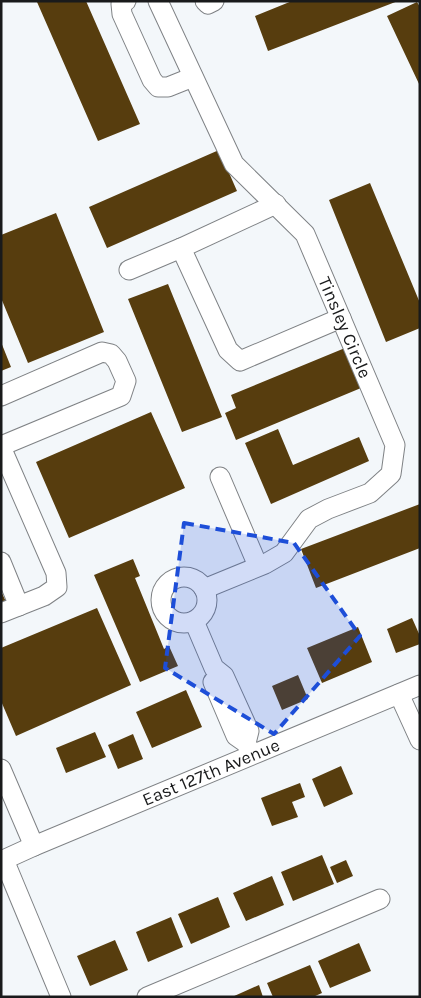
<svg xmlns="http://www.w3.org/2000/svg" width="421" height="998" font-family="Karla,sans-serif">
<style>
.building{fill:#573d0e}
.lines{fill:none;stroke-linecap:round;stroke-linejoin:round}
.minor-casing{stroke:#7f8285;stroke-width:21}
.minor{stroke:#fff;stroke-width:19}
.marked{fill:#1d4ed8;fill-opacity:0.2;stroke:#1d4ed8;stroke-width:4;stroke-dasharray:10 6;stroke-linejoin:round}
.labels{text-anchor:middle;stroke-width:5;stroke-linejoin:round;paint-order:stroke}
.street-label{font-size:18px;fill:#191a1b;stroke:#fff}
</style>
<rect width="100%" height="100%" fill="#f3f7fa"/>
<path class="building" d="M40 1H86L140 124 98 141 37 2Z
M292 1H398L268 51 255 16Z
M417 2 420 7V86L387 16Z
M219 150 237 191 107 248 89 207Z
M370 183 420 303V328L386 342 329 200Z
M56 213 104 332 28 363 1 298V235Z
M168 284 222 417 182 432 128 299Z
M1 342 11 367 1 371Z
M345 348 361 388 236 440 225 413 236 408 231 395Z
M151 412 185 488 69 538 36 462Z
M278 429 293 465 359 437 369 461 271 504 245 443Z
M420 504V548L316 588 301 549Z
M133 559 140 576 135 578 164 649 169 646 178 666 140 682 94 575Z
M1 591 7 604 1 607Z
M97 608 131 685 16 736 1 701V648Z
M412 618 420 636V644L396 653 387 629Z
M358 627 372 662 322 683 307 648Z
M298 675 308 699 282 710 272 686Z
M186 690 202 727 152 748 136 712Z
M95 732 106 757 66 773 56 748Z
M133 734 143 759 118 769 108 745Z
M341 766 353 794 324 807 312 779Z
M300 783 305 797 292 802 298 817 272 826 261 798Z
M322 855 334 884 293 901 281 872Z
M346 860 353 876 337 883 330 867Z
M272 876 284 905 246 921 233 893Z
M218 897 230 927 191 944 178 914Z
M171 917 183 947 148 962 136 932Z
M115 940 128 970 90 986 77 956Z
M359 943 371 971 330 988 318 961Z
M310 965 322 993 313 997H273L267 983Z
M259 985 263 997H232Z"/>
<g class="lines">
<g class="minor-casing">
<g id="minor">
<path d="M126 1 121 4 122 14 152 80 158 87H168L193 77"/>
<path id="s1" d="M158 1 234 164 305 234 395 445 391 474 370 493 328 509 309 519 284 553 265 564 204 589"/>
<path d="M205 1 208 4 214 1"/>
<path d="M276 204 181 248 228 350 240 361 341 318"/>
<path d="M129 270 181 248"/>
<path d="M1 396 102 352 111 354 117 361 126 381 121 396 1 446"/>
<path d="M1 447 56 573 57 587 44 596 1 613"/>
<path d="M220 477 258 566"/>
<path d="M1 562 19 606"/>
<circle cx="184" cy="600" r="23"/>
<path d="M194 621 214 668 224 676 249 731 246 743"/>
<path d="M213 682 236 736 246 743 251 753"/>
<path d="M399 694 420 740"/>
<path d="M1 769 34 846"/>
<path d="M4 860 61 997"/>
<path id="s2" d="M1 861 34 846 420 685"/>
<path d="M147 997 380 899"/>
</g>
</g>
<use href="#minor" class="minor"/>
</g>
<path class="marked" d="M184 523 294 543 360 636 274 734 165 668Z"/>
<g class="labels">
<g class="street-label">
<text dy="6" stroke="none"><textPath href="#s1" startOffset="381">Tinsley Circle</textPath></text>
<text dy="6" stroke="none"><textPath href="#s2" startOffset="228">East 127th Avenue</textPath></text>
</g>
</g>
<rect width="421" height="998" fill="none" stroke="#191a1b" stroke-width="5"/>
</svg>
